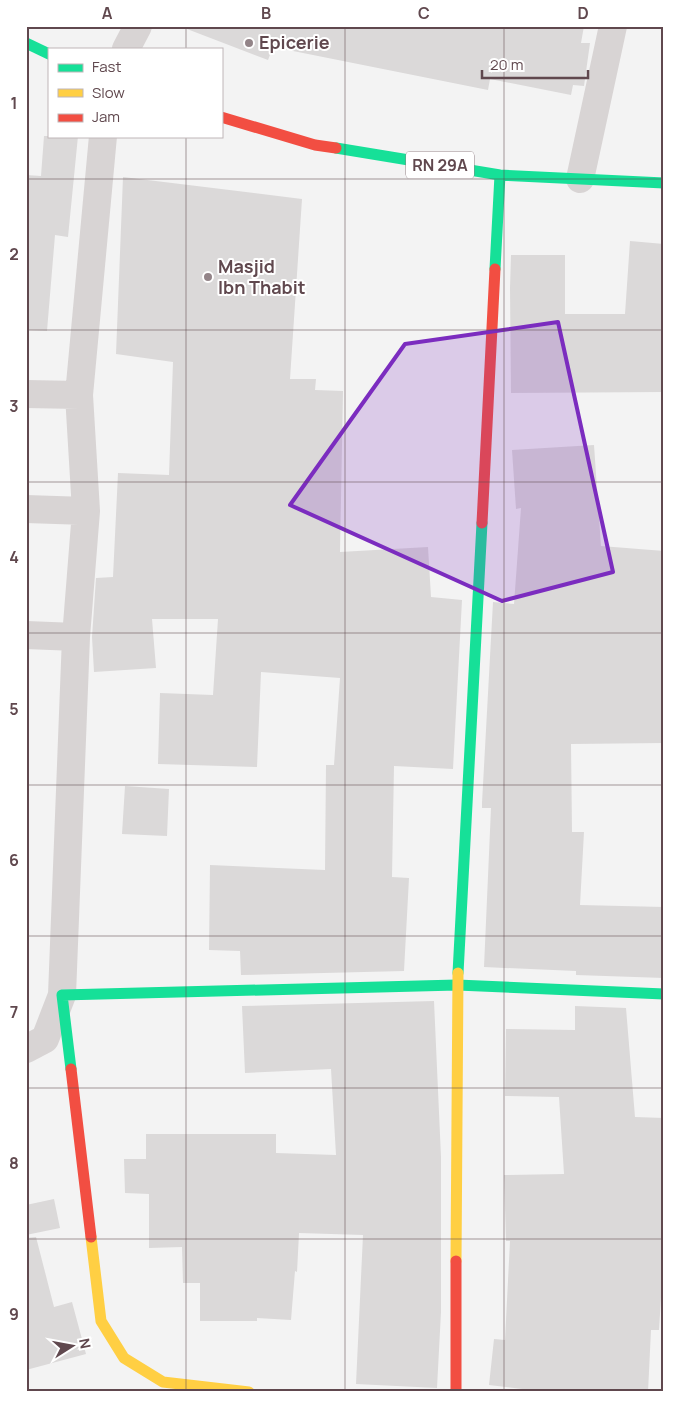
<svg xmlns="http://www.w3.org/2000/svg" width="690" height="1418" font-family="Manrope,sans-serif">
<style>
.building{fill:#dbd9d9}
.lines{fill:none;stroke-linecap:round;stroke-linejoin:round}
.street{stroke:#d8d4d4;stroke-width:28}
.fast{stroke:#16e098;stroke-width:11}
.slow{stroke:#ffcf43;stroke-width:11}
.jam{stroke:#f24e42;stroke-width:11}
.marked{fill:#7b2cbf;fill-opacity:0.2;stroke:#7b2cbf;stroke-width:4;stroke-linejoin:round}
.grid{fill:none;stroke:#60484e;stroke-width:1;stroke-opacity:0.55}
.poi-dot{fill:#938488;stroke:#fff;stroke-width:2}
.labels{text-anchor:middle;stroke-width:4;stroke-linejoin:round;paint-order:stroke}
.shield{fill:#fff;stroke:#907f83;stroke-width:1}
.shield-label{font-size:16px;font-weight:bold;fill:#60484e}
.poi-label{font-size:18px;font-weight:bold;fill:#60484e;stroke:#fff;text-anchor:start}
.neatline{fill:none;stroke:#60484e;stroke-width:2}
.grid-label{font-size:16px;text-anchor:middle;font-weight:bold;fill:#60484e}
</style>
<rect width="100%" height="100%" fill="#f3f3f3"/>
<path class="building" d="M187 26H584L581 43H590L584 86 573 85 571 95 490 79 488 90 273 47 268 60 187 29Z
M44 136H78L68 237 55 235 47 331 26 330V175L41 176Z
M123 177 302 199 290 379H316L315 390 343 391 340 552 428 547 431 597 462 600 453 769 394 766 392 877 409 878 404 971 241 975 240 951 209 950 210 865 325 870 326 765H334L340 678 261 672 257 767 158 764 160 693 213 695 218 619H152L156 668 94 672 92 637 96 578 113 577 118 473 169 475 173 362 116 354Z
M630 241 664 244V392L511 393 510 288 511 255H565V314H625Z
M594 445 601 546 664 551V743L571 744 572 832H584L580 905 664 907V978L576 975V971L484 967 491 808H482V803L493 602 514 604 521 508 516 509 512 450Z
M125 786 169 789 167 836 122 834Z
M434 1001 441 1157V1312L437 1388 356 1384 363 1235 299 1233 297 1272 295 1271 291 1320 257 1318V1321H200V1283H183L182 1247 149 1248V1194L125 1193 124 1159H146V1134H276V1153L336 1155 331 1069 245 1073 242 1006Z
M575 1006 626 1008 635 1117 664 1118V1249L659 1330H651L648 1392H546L489 1385 494 1339 505 1340 510 1241H506L504 1175 564 1174 559 1097 505 1096 506 1029 575 1030Z
M54 1199 60 1228 26 1235V1205Z
M36 1237 54 1307 72 1302 86 1354 26 1370V1238Z"/>
<g class="lines">
<path class="street" d="M126 49 138 26
M580 179 613 26
M26 394 79 395
M26 509 86 511
M26 635 76 637
M26 1049 45 1039 62 995 76 637 86 511 79 395 103 136"/>
<path class="fast" d="M26 43 49 54
M336 148 500 175 664 183
M495 269 500 175
M458 973 482 523
M71 1069 62 995 457 985 664 994"/>
<path class="slow" d="M91 1237 101 1321 124 1358 163 1382 249 1392
M456 1261 458 973"/>
<path class="jam" d="M221 117 315 145 336 148
M482 523 495 269
M71 1069 91 1237
M456 1392V1261"/>
</g>
<path class="marked" d="M558 322 613 572 502 601 290 505 405 344Z"/>
<path class="grid" d="M186 26V49M345 26V1392M504 26V1392M186 136V1392M26 179H664M26 330H664M26 482H664M26 633H664M26 785H664M26 936H664M26 1088H664M26 1239H664"/>
<g class="poi-dot">
<circle cx="249" cy="43" r="5"/>
<circle cx="208" cy="277" r="5"/>
</g>
<g class="labels">
<rect class="shield" x="406" y="151.5" width="68" height="27" rx="4"/>
<g class="shield-label">
<text x="440" y="171">RN 29A</text>
</g>
<g class="poi-label">
<text x="259" y="49">Epicerie</text>
<text x="218" y="273">Masjid<tspan x="218" dy="21">Ibn Thabit</tspan></text>
</g>
</g>
<rect width="690" height="1418" fill="none" stroke="#ffffff" stroke-width="55"/>
<rect x="48" y="48" width="175" height="90" fill="#ffffff" stroke="#bfb6b8"/>
<rect x="58" y="64" width="25" height="8" fill="#16e098" stroke="#bfb6b8"/>
<text x="92" y="72" font-size="15" fill="#60484e">Fast</text>
<rect x="58" y="89" width="25" height="8" fill="#ffcf43" stroke="#bfb6b8"/>
<text x="92" y="98" font-size="15" fill="#60484e">Slow</text>
<rect x="58" y="114" width="25" height="8" fill="#f24e42" stroke="#bfb6b8"/>
<text x="92" y="122" font-size="15" fill="#60484e">Jam</text>
<g transform="translate(72 1346) rotate(79)" stroke="#ffffff" stroke-width="4" paint-order="stroke">
<path d="M0-4L9 19L0 12L-9 19Z" fill="#60484e"/>
<text y="-8" font-size="14" font-weight="bold" text-anchor="middle" fill="#60484e">N</text>
</g>
<path d="M482 70v8h106v-8" fill="none" stroke="#60484e" stroke-width="2.5"/>
<text x="490" y="70" font-size="15" fill="#60484e" stroke="#ffffff" stroke-width="4" paint-order="stroke">20 m</text>
<rect x="28" y="28" width="634" height="1362" class="neatline"/>
<g class="grid-label">
<text x="107" y="19">A</text>
<text x="266" y="19">B</text>
<text x="424" y="19">C</text>
<text x="583" y="19">D</text>
<text x="14" y="109">1</text>
<text x="14" y="260">2</text>
<text x="14" y="412">3</text>
<text x="14" y="563">4</text>
<text x="14" y="715">5</text>
<text x="14" y="866">6</text>
<text x="14" y="1018">7</text>
<text x="14" y="1169">8</text>
<text x="14" y="1320">9</text>
</g>
</svg>
